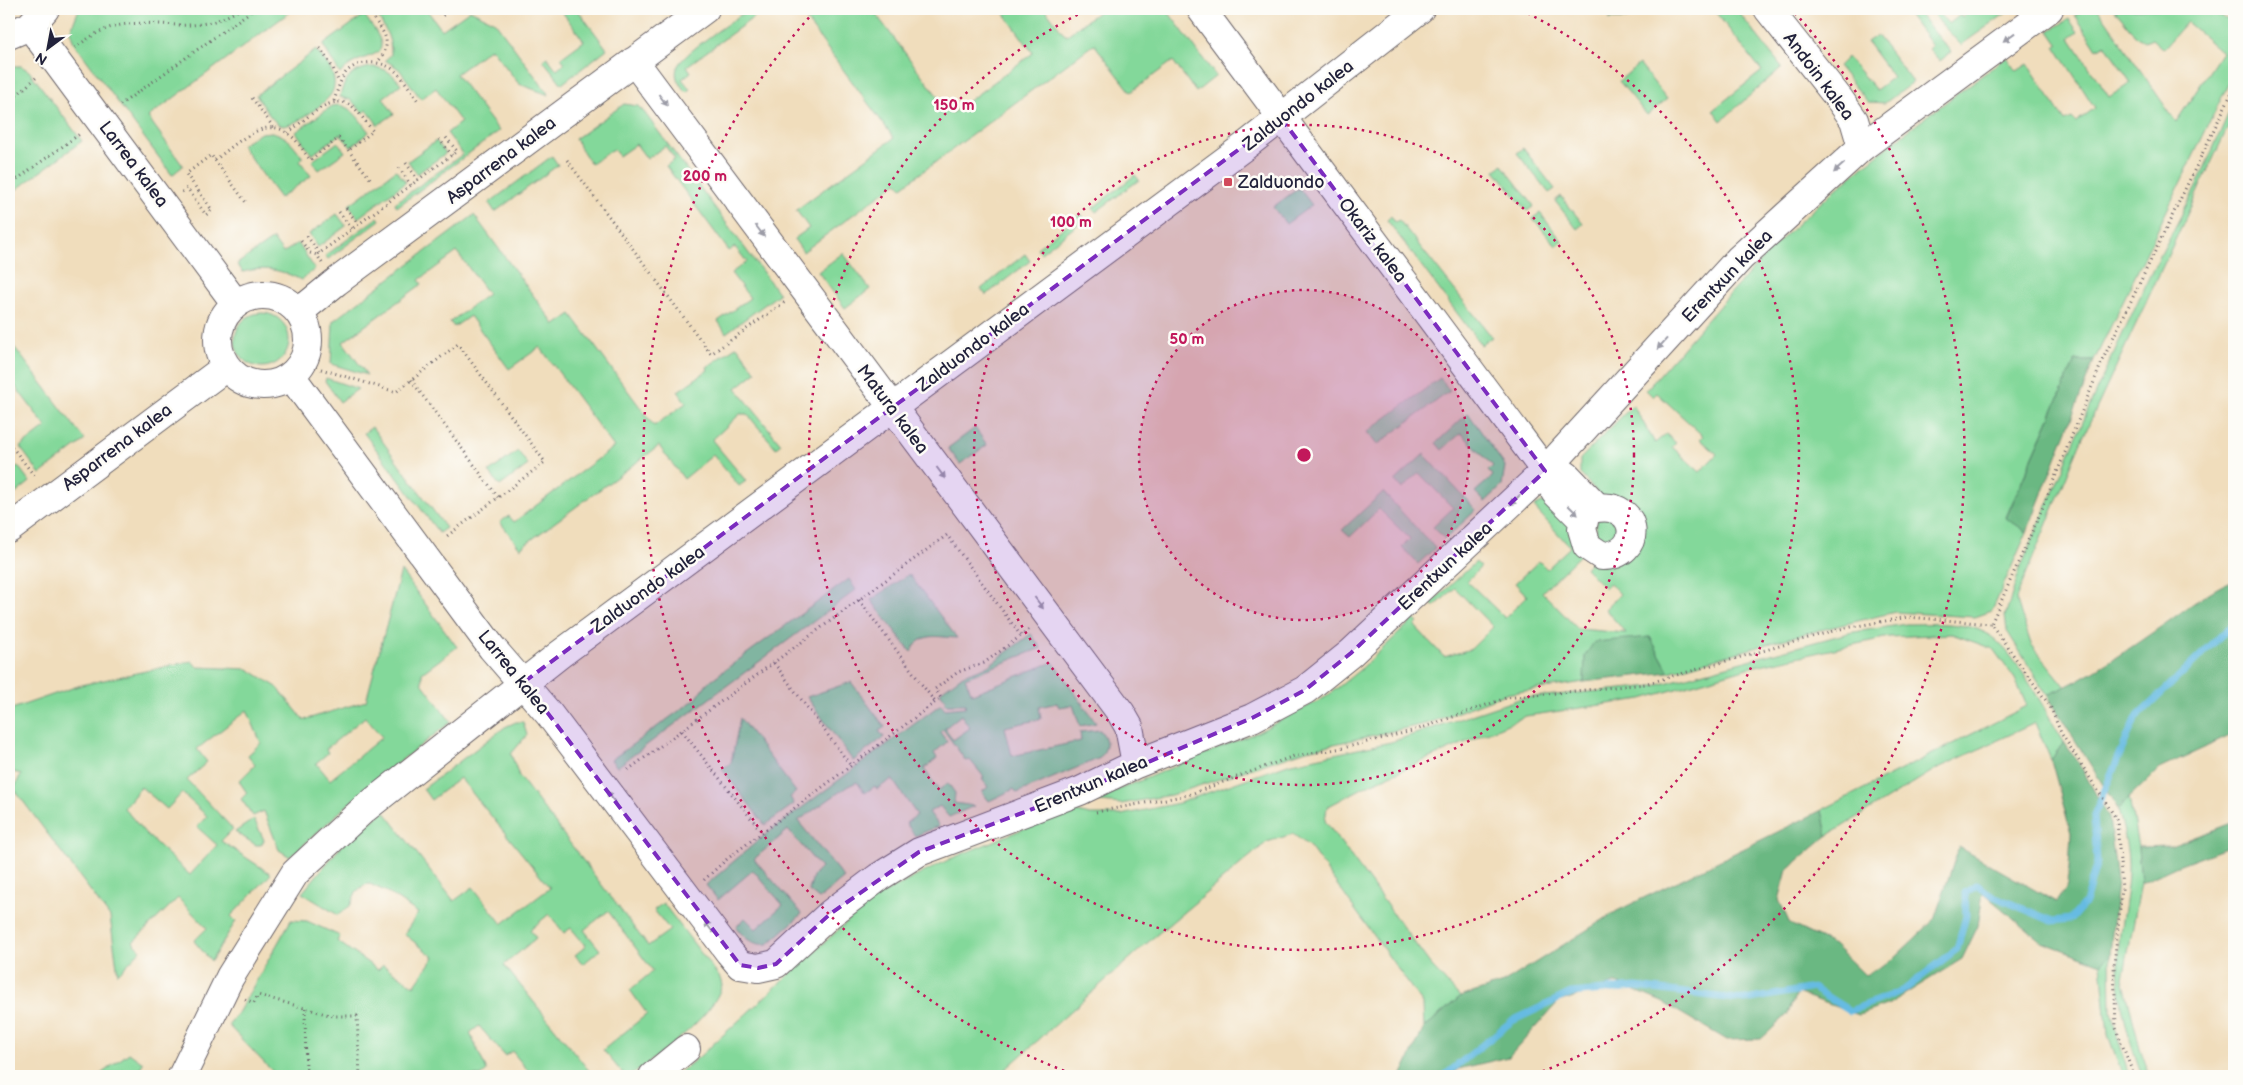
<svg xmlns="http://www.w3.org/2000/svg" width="2243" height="1085" font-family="'Balsamiq Sans',sans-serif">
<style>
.green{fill:#83d89a;stroke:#527d6a;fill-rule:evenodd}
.forest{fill:#6ab882;stroke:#466d5e}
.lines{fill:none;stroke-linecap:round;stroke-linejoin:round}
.stream{stroke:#66bbe2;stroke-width:7}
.minor-casing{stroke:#6a6368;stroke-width:30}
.major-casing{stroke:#6a6368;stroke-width:30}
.path{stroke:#6a6368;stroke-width:3;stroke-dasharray:1 4;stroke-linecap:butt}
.minor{stroke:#fff;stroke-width:28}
.major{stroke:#fff;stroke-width:28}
.oneway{fill:#9c9ca7}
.marked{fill:#7b2cbf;fill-opacity:0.2;stroke:#7b2cbf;stroke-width:4;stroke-dasharray:10 6;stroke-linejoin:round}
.ring{fill:none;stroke:#c2185b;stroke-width:2.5;stroke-dasharray:2.5 5}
.poi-dot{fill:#d1495b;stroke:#fdfcf7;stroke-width:2}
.labels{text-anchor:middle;stroke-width:5;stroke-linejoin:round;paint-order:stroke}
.street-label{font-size:18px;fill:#22223b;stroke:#fdfcf7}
.poi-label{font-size:18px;fill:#22223b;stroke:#fdfcf7;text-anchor:start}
.centre{fill:#c2185b;stroke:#fdfcf7;stroke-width:2.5}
.ring-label{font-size:15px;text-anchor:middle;font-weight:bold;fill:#c2185b;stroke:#fdfcf7;stroke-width:5;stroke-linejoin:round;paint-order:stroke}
</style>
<rect width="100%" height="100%" fill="#fdfcf7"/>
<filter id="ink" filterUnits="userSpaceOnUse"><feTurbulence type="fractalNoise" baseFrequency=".02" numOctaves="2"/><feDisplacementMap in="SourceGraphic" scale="10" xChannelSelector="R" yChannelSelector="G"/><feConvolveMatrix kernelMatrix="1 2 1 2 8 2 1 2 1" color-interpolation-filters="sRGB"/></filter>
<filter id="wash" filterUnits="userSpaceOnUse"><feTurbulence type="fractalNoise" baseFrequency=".0096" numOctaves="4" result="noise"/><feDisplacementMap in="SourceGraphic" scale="20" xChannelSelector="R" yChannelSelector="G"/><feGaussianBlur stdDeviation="1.12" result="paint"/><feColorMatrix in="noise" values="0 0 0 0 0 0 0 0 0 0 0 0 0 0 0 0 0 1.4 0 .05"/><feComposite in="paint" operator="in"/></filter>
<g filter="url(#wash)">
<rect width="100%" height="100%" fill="#f0ddbc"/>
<path class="green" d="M79 9H294L148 117 183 166 172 175 74 43 70 32Z
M373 9H426L442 30 470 10 495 22 549 95 519 84 491 48 456 74 499 131 397 207 395 203 463 154 447 133 461 122 436 88 421 99 399 69 385 60 391 55C392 36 382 24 373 9Z
M560 9H577L607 49 562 84 543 60 547 57 557 70 565 63 561 58 584 41Z
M749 9H765L687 66 691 72 682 79 690 89 686 92C680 85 674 78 677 68 680 55 735 19 749 9Z
M798 9H872L951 114 1033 53 1001 9H1045L1066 36 1102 9H1166L1216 76 1196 92 1173 61 1131 92 1094 44 902 187 897 182 803 252 794 239 809 228 796 210 894 138Z
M1623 9H1638L1626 19H1609Z
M1713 9H1736L1782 67 1721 121 1713 110 1762 71Z
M1904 9H1915L1951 52 1940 61 1929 49 1932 46Z
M1974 9H1979L1983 13 1988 9H2012L1961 45 1934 16 1938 13 1949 24 1960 15 1962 17 1967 12 1969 13Z
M2085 9H2098L2176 122 2222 52 2187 22 2163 49 2152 39 2145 42 2135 35 2114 9H2201L2234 22V72L2094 361H2075L2006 517 2027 532 1992 611 1975 617 1895 612 1796 636 1669 672 1650 637 1585 656 1584 682 1505 694 1429 723 1307 750 1171 795 1121 804 1091 801 1258 732 1326 697 1362 668 1414 619 1418 623 1415 626 1444 657 1471 649 1493 627 1455 588 1434 607 1431 603 1476 562 1481 567 1467 581 1505 618 1527 596 1515 583 1539 561 1547 569 1570 547 1534 507 1543 502H1550L1572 520 1581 554 1542 592 1578 629 1626 633 1605 609 1620 594 1610 583 1605 588 1585 568 1591 561 1633 553 1599 494 1580 474V459L1633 405 1655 443 1666 434 1676 443 1672 447 1700 472 1717 454 1700 439 1703 436 1657 393 1653 397 1646 390C1685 346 1723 300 1764 257 1837 181 1923 119 2007 57L2017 71 2028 64 2065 121 2072 118 2076 122 2095 108 2055 46 2058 44 2049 31 2069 19 2078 32 2070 38 2109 97 2131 83 2105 44 2097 49 2075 15Z
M364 15C405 67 362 46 340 74L323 45Z
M1877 35 1913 82 1885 103 1868 102 1838 66 1847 57 1876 90 1893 77 1867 42Z
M316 50C323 59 333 69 334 80 335 86 333 93 328 98 321 106 290 130 280 125 270 120 263 104 256 95Z
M1639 64 1667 99 1647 115 1619 81Z
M9 66H21L29 71 82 141 9 195Z
M373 67C386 68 393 74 401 84L383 98 394 114 378 125 367 110 363 113 351 100 340 97C344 78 353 69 373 67Z
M2234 101V114L2079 446 2016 599 2031 644 2066 687 2047 695 2007 631 2005 616 2020 569 2097 389 2150 275 2196 187Z
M624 104 638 106 644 112 779 294 726 333 718 321 750 298 731 273 747 262 735 247 729 251 666 166 675 159 665 146 647 159 636 144 619 156 613 149 591 164 575 139Z
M339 105C354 108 360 121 369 132L351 147 340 134 312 155 296 132 332 106Z
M272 132C288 136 294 145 303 158L300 161 311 176 280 198 241 145 261 133Z
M436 141 446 153 417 174 408 161Z
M338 142 345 152 319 170 312 161Z
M1523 148 1555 189 1549 193 1517 153Z
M552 156 558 165 495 212 489 203Z
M1502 165 1534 206 1527 211 1495 170Z
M396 170 406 182 358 218 349 205Z
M1135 175 1139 180 1096 212 1093 208Z
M1299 188 1312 205 1286 224 1273 207Z
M1561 196 1583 224 1577 229 1555 201Z
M1540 213 1562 241 1556 246 1533 218Z
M337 214 346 226 318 247 309 234Z
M1081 214 1085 219 1041 253 1037 248Z
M474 215 555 325 571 314 654 426 686 403 678 391 708 370 707 367 737 346 756 372 736 388 781 444 776 448 747 414H740L712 440 746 481 739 486 713 455 684 479 659 446 520 548 500 522 509 516 514 522 614 447 540 347 509 369 470 316 454 327 450 322 488 294 457 252 419 280 422 284 343 342 367 375 331 364 333 321Z
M1391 216 1395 222 1399 220 1492 337 1481 345 1387 220Z
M378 217 380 220 328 259 325 256Z
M273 239 283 253 298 243 315 269 301 280C282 270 264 266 243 272L237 264Z
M843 253 870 289 845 308 818 272Z
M1025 254 1030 261 986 295 981 289Z
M235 340a27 27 0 1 1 54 0a27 27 0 1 1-54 0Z
M9 340 85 440 40 474 20 447 46 427 9 378Z
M326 378 358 389 340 402 325 381Z
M1440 378 1450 391 1377 445 1367 432Z
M1468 413 1505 466 1502 486 1485 502 1475 492 1493 476 1488 471 1493 466 1461 433 1442 450 1436 443Z
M372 427 446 528 439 533 364 433Z
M975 428 987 445 960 464 948 448Z
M518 451 528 465 500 486 489 472Z
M1424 454 1476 510 1445 539 1433 527 1453 508 1419 473 1402 489 1395 481Z
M18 466 30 482 9 499V472Z
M1383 492 1435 548 1418 564 1402 547 1410 539 1379 509 1350 537 1342 530Z
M1610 516 1618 530 1612 538H1601L1596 533 1597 520Z
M401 571 457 647 422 673V683L451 722 373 782 290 857 279 850 264 811 253 816 241 799 247 793 239 781 255 765 248 755 261 743 247 710 197 749 207 762 187 780 233 829 221 841 271 874 231 916 236 921 211 961 194 941 207 928 178 898 133 942 141 950 118 974 110 917 14 789 21 774 9 771V710L81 685 192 661 197 667 248 669 277 687 304 720 366 701ZM365 717 382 737 330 780 316 763 328 753 326 749ZM141 787 167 809 182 793 207 816 197 827 217 845 190 875 145 833 124 808Z
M909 574 957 638C937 637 921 631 911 652L871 600Z
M849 579 856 590 617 767 611 760 697 698 707 683Z
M1906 624C1931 624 1963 621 1986 633 2016 650 2045 712 2064 742L2051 760 2035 723 1936 769 1827 836 1822 810 2027 706 2015 679 1993 649 1952 634 1889 637 1751 667 1642 699 1526 716 1370 784 1327 807 1325 821 1433 968 1460 997 1424 1028 1423 1004 1310 847 1293 834 1267 842 1154 937 998 1076H675L699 1057 872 899 950 859 1069 810 1090 815H1121L1179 803 1288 764 1391 742 1522 698 1654 686 1848 633Z
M1031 634 1041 648 965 678 972 694 1053 662 1096 723 1080 726 1073 705 1059 707 1057 703 1039 707 1041 719 1005 727 1012 756 1081 741 1080 732 1100 730C1108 740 1108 747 1100 758L1017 793 1014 789 989 801 982 792 988 787 982 779 984 777 970 760 966 761 943 729 940 732 947 742 934 753 937 758 924 769 939 790 948 783 955 793 954 803 974 806 949 817 940 806 929 812 939 826 915 836 906 823 917 815 892 779 877 789 875 786 865 793 857 782 848 786 798 821 844 878 819 899 809 891 813 876 821 868 788 830 754 859 802 914 768 944C753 946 744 938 736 927L745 918 756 929 783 905 753 870 718 900 706 885 760 839 941 704 945 709 965 707 966 704H946L944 702 946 700 940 692 963 675 988 666ZM961 715 970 728 953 740 945 728Z
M851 682 885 727 879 731 884 737 853 761 807 697Z
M740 718 796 792 790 797 794 804 765 825 722 769 731 763Z
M516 722H523L527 735 511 754 519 776 648 946 670 930 654 910 663 903 720 978 722 985C713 1018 657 1056 630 1076H625L603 1050 647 1014 630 990 653 971 608 911 584 930 600 950 583 964 575 955 586 946 571 928 564 933 549 914 530 930 536 938 504 965 590 1072 584 1076H524L529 1072 512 1051 505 1056 479 1026 470 1033 487 1071 481 1076H273L275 1074 228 1025 238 1013 291 920 307 921 340 936 337 941 378 970 383 965 414 986 434 957 404 934 418 913 387 892 370 884 364 885 356 892 350 906 338 915 302 893 344 843 384 811 454 901 473 887 502 924 550 888 460 778 431 800 423 789 505 727Z
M2129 797 2138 847 2141 883 2123 979 2140 1048 2150 1076H2142C2128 1039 2118 1000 2118 960 2118 931 2127 902 2128 873 2129 851 2124 830 2118 809Z
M254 819 264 840 261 845H256L235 832Z
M2110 955 2111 1012 2129 1076H2123L2108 1035 2101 964Z
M129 1053 143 1063 135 1076H98Z"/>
<path class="forest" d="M2075 361H2094L2027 532 2006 518Z
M2234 580V734L2159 769 2118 809 2047 695C2088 678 2132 647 2169 621 2190 606 2211 589 2234 580Z
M1650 637 1669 672 1584 682 1585 656 1594 642Z
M2064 742 2080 765 2109 818 2117 881 2110 955 2101 964 2042 942 1983 893 1978 926 1962 959 1889 1004 1859 1015 1797 993 1787 1015 1761 1039 1727 1040 1662 1002 1617 983 1558 1002 1509 1057 1458 1069 1452 1076H1401L1424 1028 1460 997 1503 983 1617 911 1822 810 1827 836 1787 870 1779 900 1790 924 1834 945 1865 975 1892 960 1934 920 1959 847 2056 902 2068 885 2071 833 2051 760Z
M2234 822V845L2175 867 2141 883 2138 847 2171 846Z"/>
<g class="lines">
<path class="stream" d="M1444 1076 1512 1021 1571 993 1636 987 1745 1000 1813 988 1850 1011 1904 990 1957 949 1966 916 1965 893 1977 885 1991 895 2052 921 2071 919 2085 903 2097 862 2094 815 2135 719 2234 623"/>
</g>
</g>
<g filter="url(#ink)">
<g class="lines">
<g class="minor-casing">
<path id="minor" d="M1201 9 1545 471 1555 492 1584 521 1582 529 1587 546 1602 556C1644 556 1640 502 1598 508L1566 475 1545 471
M1768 9 1840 100 1854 120 1862 147
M30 26 236 304
M634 61 1121 713 1129 727 1136 764
M218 340a45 45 0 1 1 90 0a45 45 0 1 1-90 0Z
M299 312 336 282 705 9
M291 376 492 648 549 714 729 952 740 965 758 968 776 964 830 914 879 877 919 852 1080 791 1136 764 1252 718 1305 690 1351 653 1545 471 1740 258 1862 147 2049 9
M9 529 226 367
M182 1076 230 977 295 873 363 810 559 655 1245 146 1420 9
M653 1076 686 1049"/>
</g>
<g class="major-casing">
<path id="major" d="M9 35 30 26 45 9"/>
</g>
<path class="path" d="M436 9 442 16 451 9
M371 15C385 34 394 42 377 63
M75 48C86 39 102 29 116 26 162 16 192 39 240 9
M320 48 333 68 339 83
M252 98 274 128
M334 101C337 92 339 83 344 75 354 60 380 59 394 70 404 78 411 91 418 101
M9 102 38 76
M120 105 254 9
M288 133C304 121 332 90 353 107 360 113 367 124 373 131L349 150
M439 139 452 155
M215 160C234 146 266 113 290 135 298 141 304 152 310 160L339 138 372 181
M567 160 711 354 785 302
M406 163 418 180
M399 168 411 185
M9 185 81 133
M182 192 187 188 206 215 212 210 186 174 211 155 247 204
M346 208 358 224
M339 212 352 229
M307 236 319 253
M301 241 310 253 317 255
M322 263 317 255 457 151 444 135
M321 369 396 392 458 344 545 462 447 536
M411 380 498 497
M9 443 36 478
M859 600 935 702
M774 663 851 766
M682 731 762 832
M628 770 947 535 1021 636
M1096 812 1188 795 1294 756 1343 748 1416 730 1506 698 1645 684 1840 629 1908 617 1991 624
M704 880 727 859 941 698 935 689 958 672 984 663 1029 630
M245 999 254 1003 258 995 333 1016H357L360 1076
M305 1008 306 1076
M2134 1076 2116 1028 2114 965 2122 889 2117 820 2061 733 2050 706 1991 624 2042 509 2104 357 2234 88"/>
<use href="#minor" class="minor"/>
<use href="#major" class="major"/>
</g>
<defs><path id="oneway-solid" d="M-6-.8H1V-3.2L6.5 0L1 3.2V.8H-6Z" transform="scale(1.25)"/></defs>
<g class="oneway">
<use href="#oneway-solid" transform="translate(2009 37) rotate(144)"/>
<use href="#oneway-solid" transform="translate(663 100) rotate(53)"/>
<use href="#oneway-solid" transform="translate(1839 168) rotate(138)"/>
<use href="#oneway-solid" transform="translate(760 231) rotate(53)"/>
<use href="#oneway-solid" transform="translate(1662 344) rotate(132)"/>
<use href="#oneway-solid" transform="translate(941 473) rotate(53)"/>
<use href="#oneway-solid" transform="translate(1515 500) rotate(136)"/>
<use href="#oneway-solid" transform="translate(1573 510) rotate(45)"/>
<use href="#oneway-solid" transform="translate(1039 603) rotate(53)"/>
<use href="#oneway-solid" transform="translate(611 797) rotate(-127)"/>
<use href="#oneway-solid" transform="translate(709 927) rotate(-127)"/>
</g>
</g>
<path class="marked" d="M1281 118 1545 471 1351 653 1305 690 1252 718 1080 791 919 852 830 914 776 964 758 968 740 965 524 682Z"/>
<circle cx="1304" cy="455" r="165" fill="#c2185b" fill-opacity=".12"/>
<g class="ring">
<circle cx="1304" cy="455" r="165"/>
<circle cx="1304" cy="455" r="330"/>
<path d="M1521 10A495 495 0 1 1 1087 10"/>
<path d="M1078 1076A661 661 0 0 1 813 13M1795 13A661 661 0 0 1 1530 1076"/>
</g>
<rect class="poi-dot" x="1223" y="177" width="10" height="10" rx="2.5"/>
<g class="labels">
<g class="street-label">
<text transform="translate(1819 76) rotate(53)" y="6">Andoin kalea</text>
<text transform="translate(1298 105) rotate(-38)" y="6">Zalduondo kalea</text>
<text transform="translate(501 160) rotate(-37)" y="6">Asparrena kalea</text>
<text transform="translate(134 164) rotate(53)" y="6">Larrea kalea</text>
<text transform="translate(1373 240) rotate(53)" y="6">Okariz kalea</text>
<text transform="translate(1727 276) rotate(-46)" y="6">Erentxun kalea</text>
<text transform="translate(973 347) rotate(-37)" y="6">Zalduondo kalea</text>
<text transform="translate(893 409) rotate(53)" y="6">Matura kalea</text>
<text transform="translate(117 447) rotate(-37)" y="6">Asparrena kalea</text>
<text transform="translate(1445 566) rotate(-43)" y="6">Erentxun kalea</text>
<text transform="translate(648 589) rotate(-36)" y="6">Zalduondo kalea</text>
<text transform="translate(514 672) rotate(51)" y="6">Larrea kalea</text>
<text transform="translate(1091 784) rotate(-23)" y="6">Erentxun kalea</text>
</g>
<g class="poi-label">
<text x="1238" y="188">Zalduondo</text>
</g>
</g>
<circle cx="1304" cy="455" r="8" class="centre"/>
<g class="ring-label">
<text x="954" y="110">150 m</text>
<text x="705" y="181">200 m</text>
<text x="1071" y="227">100 m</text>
<text x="1187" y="344">50 m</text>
</g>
<rect width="2243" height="1085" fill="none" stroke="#fdfcf7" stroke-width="30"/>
<g transform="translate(48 48) rotate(212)" stroke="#fdfcf7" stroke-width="4" paint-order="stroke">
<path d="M0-4L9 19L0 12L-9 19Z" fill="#22223b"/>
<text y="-8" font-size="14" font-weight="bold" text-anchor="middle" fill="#22223b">N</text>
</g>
</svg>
